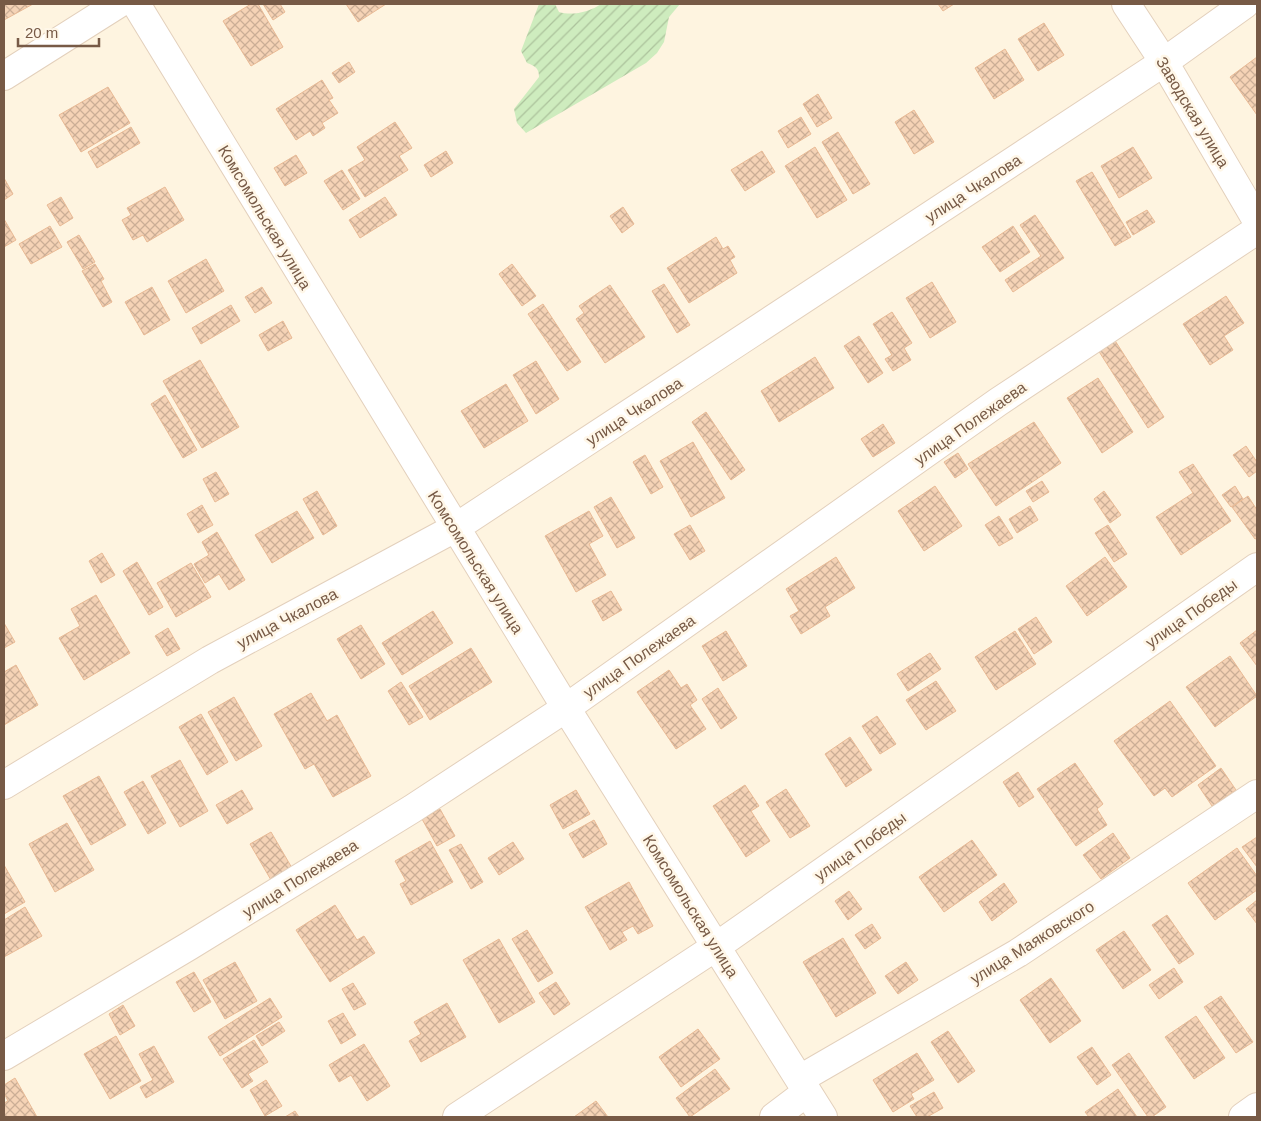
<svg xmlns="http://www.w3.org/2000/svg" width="1261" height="1121" font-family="Helvetica,sans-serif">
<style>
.garden{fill:url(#garden-furrows)}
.building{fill:url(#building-cross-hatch);stroke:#e9ba95}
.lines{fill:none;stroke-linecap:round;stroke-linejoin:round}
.minor-casing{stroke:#e3d0bc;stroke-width:30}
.minor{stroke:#fff;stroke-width:28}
.labels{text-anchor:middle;stroke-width:5;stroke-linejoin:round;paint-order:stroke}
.street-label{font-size:16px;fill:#775a46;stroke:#fff7e8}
</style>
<defs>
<pattern id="garden-furrows" width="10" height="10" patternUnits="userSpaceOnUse" patternTransform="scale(1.25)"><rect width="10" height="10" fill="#ceecbe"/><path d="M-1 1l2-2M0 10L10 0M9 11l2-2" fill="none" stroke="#acc29c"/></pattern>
<pattern id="building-cross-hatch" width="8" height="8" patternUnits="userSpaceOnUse" patternTransform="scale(1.25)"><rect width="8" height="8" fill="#f5d3b6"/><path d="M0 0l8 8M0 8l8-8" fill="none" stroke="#cbae96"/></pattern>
</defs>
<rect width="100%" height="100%" fill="#fef4e0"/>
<path class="garden" d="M539 4H555L559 12C572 16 590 12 601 4H680L669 17 664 42 657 53 646 63 526 133 517 123 514 109 539 77C539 68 535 66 527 63L521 51Z"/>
<path class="building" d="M4 4H33L4 20Z
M251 4H258L283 47 251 66 223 21Z
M263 4H280L285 12 273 20Z
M346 4H386L358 22Z
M938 4H954L943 11Z
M1044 23 1064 55 1038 71 1018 39Z
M1005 49 1024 80 994 99 975 68Z
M1257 57V115L1230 77Z
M349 62 355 72 339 83 332 73Z
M322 80 333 98 329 100 338 113 322 123 325 128 313 136 310 131 296 140 276 109Z
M108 87 130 123 81 152 59 115Z
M818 94 832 118 817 127 803 104Z
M914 110 934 142 914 154 895 122Z
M801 117 811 134 788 148 778 131Z
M395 122 412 148 399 156 408 170 365 197 348 170 365 160 357 147Z
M131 127 140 143 97 168 88 152Z
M838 132 870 184 853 194 822 142Z
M815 147 847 200 817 218 785 166Z
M1133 147 1152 178 1119 198 1101 166Z
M446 151 453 163 431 177 424 165Z
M762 151 775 172 745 191 731 170Z
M296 155 307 173 285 186 274 168Z
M342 170 360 199 343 210 324 181Z
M1092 172 1131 237 1115 246 1076 181Z
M4 178 13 194 4 200Z
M165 187 184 220 147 242 143 235 133 240 122 220 131 215 127 208Z
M61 197 73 218 60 226 47 205Z
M385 197 397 215 360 238 349 220Z
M623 207 634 224 622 233 610 216Z
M1147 210 1155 222 1133 235 1126 222Z
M1035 215 1064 258 1013 292 1005 280 1041 256 1020 225Z
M4 219 16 240 4 247Z
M50 226 62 247 31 264 19 244Z
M1013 226 1030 252 1000 272 982 247Z
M79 235 95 262 83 269 67 242Z
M716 237 723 249 728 246 735 257 730 260 737 273 689 303 667 268Z
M206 259 224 291 186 313 168 281Z
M95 264 104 279 101 281 112 302 103 307 82 271Z
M512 264 536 296 522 306 499 274Z
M932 282 956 322 930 338 906 298Z
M664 284 690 325 677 333 652 291Z
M610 285 645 337 605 363 576 319 584 313 579 306Z
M152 287 170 320 144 335 125 302Z
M262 287 272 303 255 313 245 297Z
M1226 296 1244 323 1224 336 1233 350 1210 365 1183 324Z
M543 304 581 362 567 371 528 314Z
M231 305 240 321 201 344 192 328Z
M892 312 912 343 904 348 911 360 893 371 885 359 892 355 873 324Z
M283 321 292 338 268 351 259 335Z
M859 336 883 373 868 383 844 346Z
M1114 339 1164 417 1148 428 1098 350Z
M815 357 834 388 779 422 761 391Z
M200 360 239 427 202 448 163 381Z
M536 361 559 399 536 414 513 375Z
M1098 378 1133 432 1102 453 1067 398Z
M506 384 528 421 484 448 461 411Z
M165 395 197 450 183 458 151 404Z
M706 412 745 470 731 480 692 422Z
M1034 422 1061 463 996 506 968 464Z
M883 424 895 443 873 457 861 439Z
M693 442 725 498 691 517 660 461Z
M1246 446 1257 462V471L1249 477 1233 455Z
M958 453 968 469 955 478 944 462Z
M645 455 663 487 651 494 633 462Z
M1193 464 1231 521 1181 555 1156 517 1193 493 1179 472Z
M216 472 229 494 215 502 203 479Z
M1042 481 1049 492 1033 502 1026 491Z
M935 486 962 526 924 551 898 511Z
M1235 486 1243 499 1231 507 1222 495Z
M317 491 337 526 323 535 303 499Z
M1104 491 1121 515 1110 523 1094 499Z
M1248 496 1257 510V538L1255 539 1232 507Z
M611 497 635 538 617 548 594 507Z
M202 505 213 525 198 533 187 514Z
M1030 506 1038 520 1017 533 1009 519Z
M297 511 314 538 272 563 255 535Z
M589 511 603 536 589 544 606 575 576 592 545 536Z
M999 516 1013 538 999 546 985 525Z
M690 525 705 551 690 560 674 534Z
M1108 525 1127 554 1114 562 1095 533Z
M217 532 245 580 229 590 219 574 205 583 194 564 209 555 202 542Z
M102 553 115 575 101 583 89 561Z
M836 557 855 588 825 607 830 616 801 634 790 616 799 611 786 589Z
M1105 557 1127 587 1087 616 1066 586Z
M137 562 163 607 149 615 123 571Z
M191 563 211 597 176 617 157 583Z
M611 591 622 610 603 621 592 601Z
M96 595 130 653 84 680 59 638 80 626 71 609Z
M433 611 453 643 402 675 382 643Z
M1036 617 1052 642 1034 654 1018 629Z
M4 623 15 642 4 648Z
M361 625 385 664 361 679 337 639Z
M168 628 180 649 167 656 155 636Z
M1257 630V666L1240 643Z
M726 631 747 666 723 681 702 646Z
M1015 631 1036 664 996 690 975 657Z
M471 648 492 682 430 720 409 686Z
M930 653 941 669 908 691 897 674Z
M1230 656 1257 696 1215 727 1186 687Z
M16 665 38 705 4 725V672Z
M669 670 681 688 687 684 697 700 690 705 706 729 676 749 637 692Z
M936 681 956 711 926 730 906 700Z
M401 682 423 717 409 725 388 691Z
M718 688 737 718 721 729 702 699Z
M311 693 327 721 337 715 371 776 333 797 314 764 305 769 274 714Z
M234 697 262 746 236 761 208 712Z
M1170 701 1216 766 1172 797 1165 788 1154 796 1114 741Z
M201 714 228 762 207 775 179 727Z
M877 716 896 744 880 754 862 726Z
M850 737 872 770 846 787 825 754Z
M180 760 208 811 180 827 151 776Z
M1075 763 1103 804 1097 809 1107 825 1076 846 1037 789Z
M1221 768 1236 790 1212 806 1198 785Z
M1018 772 1034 797 1019 807 1003 782Z
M99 776 126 825 91 845 63 796Z
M143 781 166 823 148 834 124 792Z
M745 785 759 806 751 811 770 841 746 857 713 806Z
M786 789 810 826 790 838 766 802Z
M242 790 253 809 227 824 216 805Z
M576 790 590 814 563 829 550 805Z
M440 809 455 836 437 846 422 819Z
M594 820 607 844 583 858 569 834Z
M67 823 94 870 55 892 29 844Z
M271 832 292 868 271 880 250 844Z
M1113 833 1130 858 1101 879 1083 855Z
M1257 837V867L1242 847Z
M972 840 997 875 944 912 919 877Z
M430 841 453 882 411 905 400 884 406 881 395 861Z
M513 842 524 859 499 875 488 858Z
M461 844 483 882 471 889 449 850Z
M1237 848 1257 876V890L1215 920 1188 883Z
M4 865 25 902 4 914Z
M629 882 653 926 638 934 633 926 622 932 627 940 610 950 585 907Z
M1004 883 1017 902 992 921 979 902Z
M849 891 862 909 848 920 835 901Z
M1257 900V924L1246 909Z
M335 905 357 940 364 936 375 953 330 982 296 930Z
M25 907 42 936 4 957V920Z
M1167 915 1194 954 1179 964 1152 925Z
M872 924 881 938 865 949 855 935Z
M527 930 553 973 538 982 512 939Z
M1124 931 1151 970 1123 989 1096 950Z
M843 938 876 993 836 1017 803 962Z
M499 939 535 1002 499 1023 463 960Z
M235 962 257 1001 225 1019 203 980Z
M906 962 918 980 898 994 885 976Z
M1174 968 1183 982 1159 999 1149 985Z
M194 972 211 1002 194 1012 176 982Z
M1051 978 1081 1021 1050 1043 1020 1000Z
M556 982 570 1004 554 1015 539 993Z
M353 983 366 1004 354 1010 342 989Z
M1221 996 1253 1042 1236 1053 1204 1007Z
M270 998 282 1017 220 1056 208 1037Z
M447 1003 466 1037 421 1062 409 1041 421 1034 414 1022Z
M123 1005 135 1026 120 1035 109 1014Z
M343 1013 356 1035 341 1044 328 1021Z
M1196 1016 1225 1058 1194 1079 1165 1037Z
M279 1022 285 1031 262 1046 256 1036Z
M698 1029 720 1059 681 1087 659 1057Z
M948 1031 975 1071 958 1083 931 1042Z
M116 1036 141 1081 110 1099 84 1054Z
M254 1040 268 1062 248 1074 253 1081 242 1088 223 1059Z
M364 1044 390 1086 367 1101 351 1075 339 1082 329 1065Z
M154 1046 174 1082 146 1098 140 1087 153 1080 139 1054Z
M1092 1047 1111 1075 1097 1085 1077 1057Z
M917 1053 934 1080 911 1094 914 1099 893 1112 873 1080Z
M1129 1053 1166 1107 1152 1117H1148L1112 1065Z
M715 1069 730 1089 690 1117 676 1098Z
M15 1078 37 1117H4V1103L8 1101 4 1093V1085Z
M266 1080 282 1106 265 1116 250 1090Z
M1118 1089 1137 1117H1089L1085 1112Z
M934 1092 943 1108 927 1117H917L910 1106Z
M596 1101 608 1117H574Z
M295 1111 299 1117H285Z"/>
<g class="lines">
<g class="minor-casing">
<path id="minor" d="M136 4 566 708 823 1117
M1126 4 1164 62 1257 221
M4 76 118 4
M4 785 210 660 455 528 1164 62 1245 4
M4 1056 189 946 412 809 566 708 998 402 1257 230
M800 1079 1018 953 1257 794
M457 1117 717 946 1257 567
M774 1117 807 1092
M1243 1117 1257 1107"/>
</g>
<use href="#minor" class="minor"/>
</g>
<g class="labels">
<g class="street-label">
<text transform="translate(1193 112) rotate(59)" y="6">Заводская улица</text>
<text transform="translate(973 188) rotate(-33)" y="6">улица Чкалова</text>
<text transform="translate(265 217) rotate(59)" y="6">Комсомольская улица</text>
<text transform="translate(634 411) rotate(-33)" y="6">улица Чкалова</text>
<text transform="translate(970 423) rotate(-35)" y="6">улица Полежаева</text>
<text transform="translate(476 562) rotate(58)" y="6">Комсомольская улица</text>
<text transform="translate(1191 613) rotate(-35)" y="6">улица Победы</text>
<text transform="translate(287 618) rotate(-28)" y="6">улица Чкалова</text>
<text transform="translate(639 656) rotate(-35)" y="6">улица Полежаева</text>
<text transform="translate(860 846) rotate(-35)" y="6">улица Победы</text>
<text transform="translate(300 878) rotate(-32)" y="6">улица Полежаева</text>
<text transform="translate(691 906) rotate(58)" y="6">Комсомольская улица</text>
<text transform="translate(1032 942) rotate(-32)" y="6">улица Маяковского</text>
</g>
</g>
<rect width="1261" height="1121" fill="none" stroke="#775a46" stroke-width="10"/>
<path d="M18 38v8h81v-8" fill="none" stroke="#775a46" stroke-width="2.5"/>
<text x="25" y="38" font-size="15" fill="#775a46" stroke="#fff7e8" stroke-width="4" paint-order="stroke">20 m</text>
</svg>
